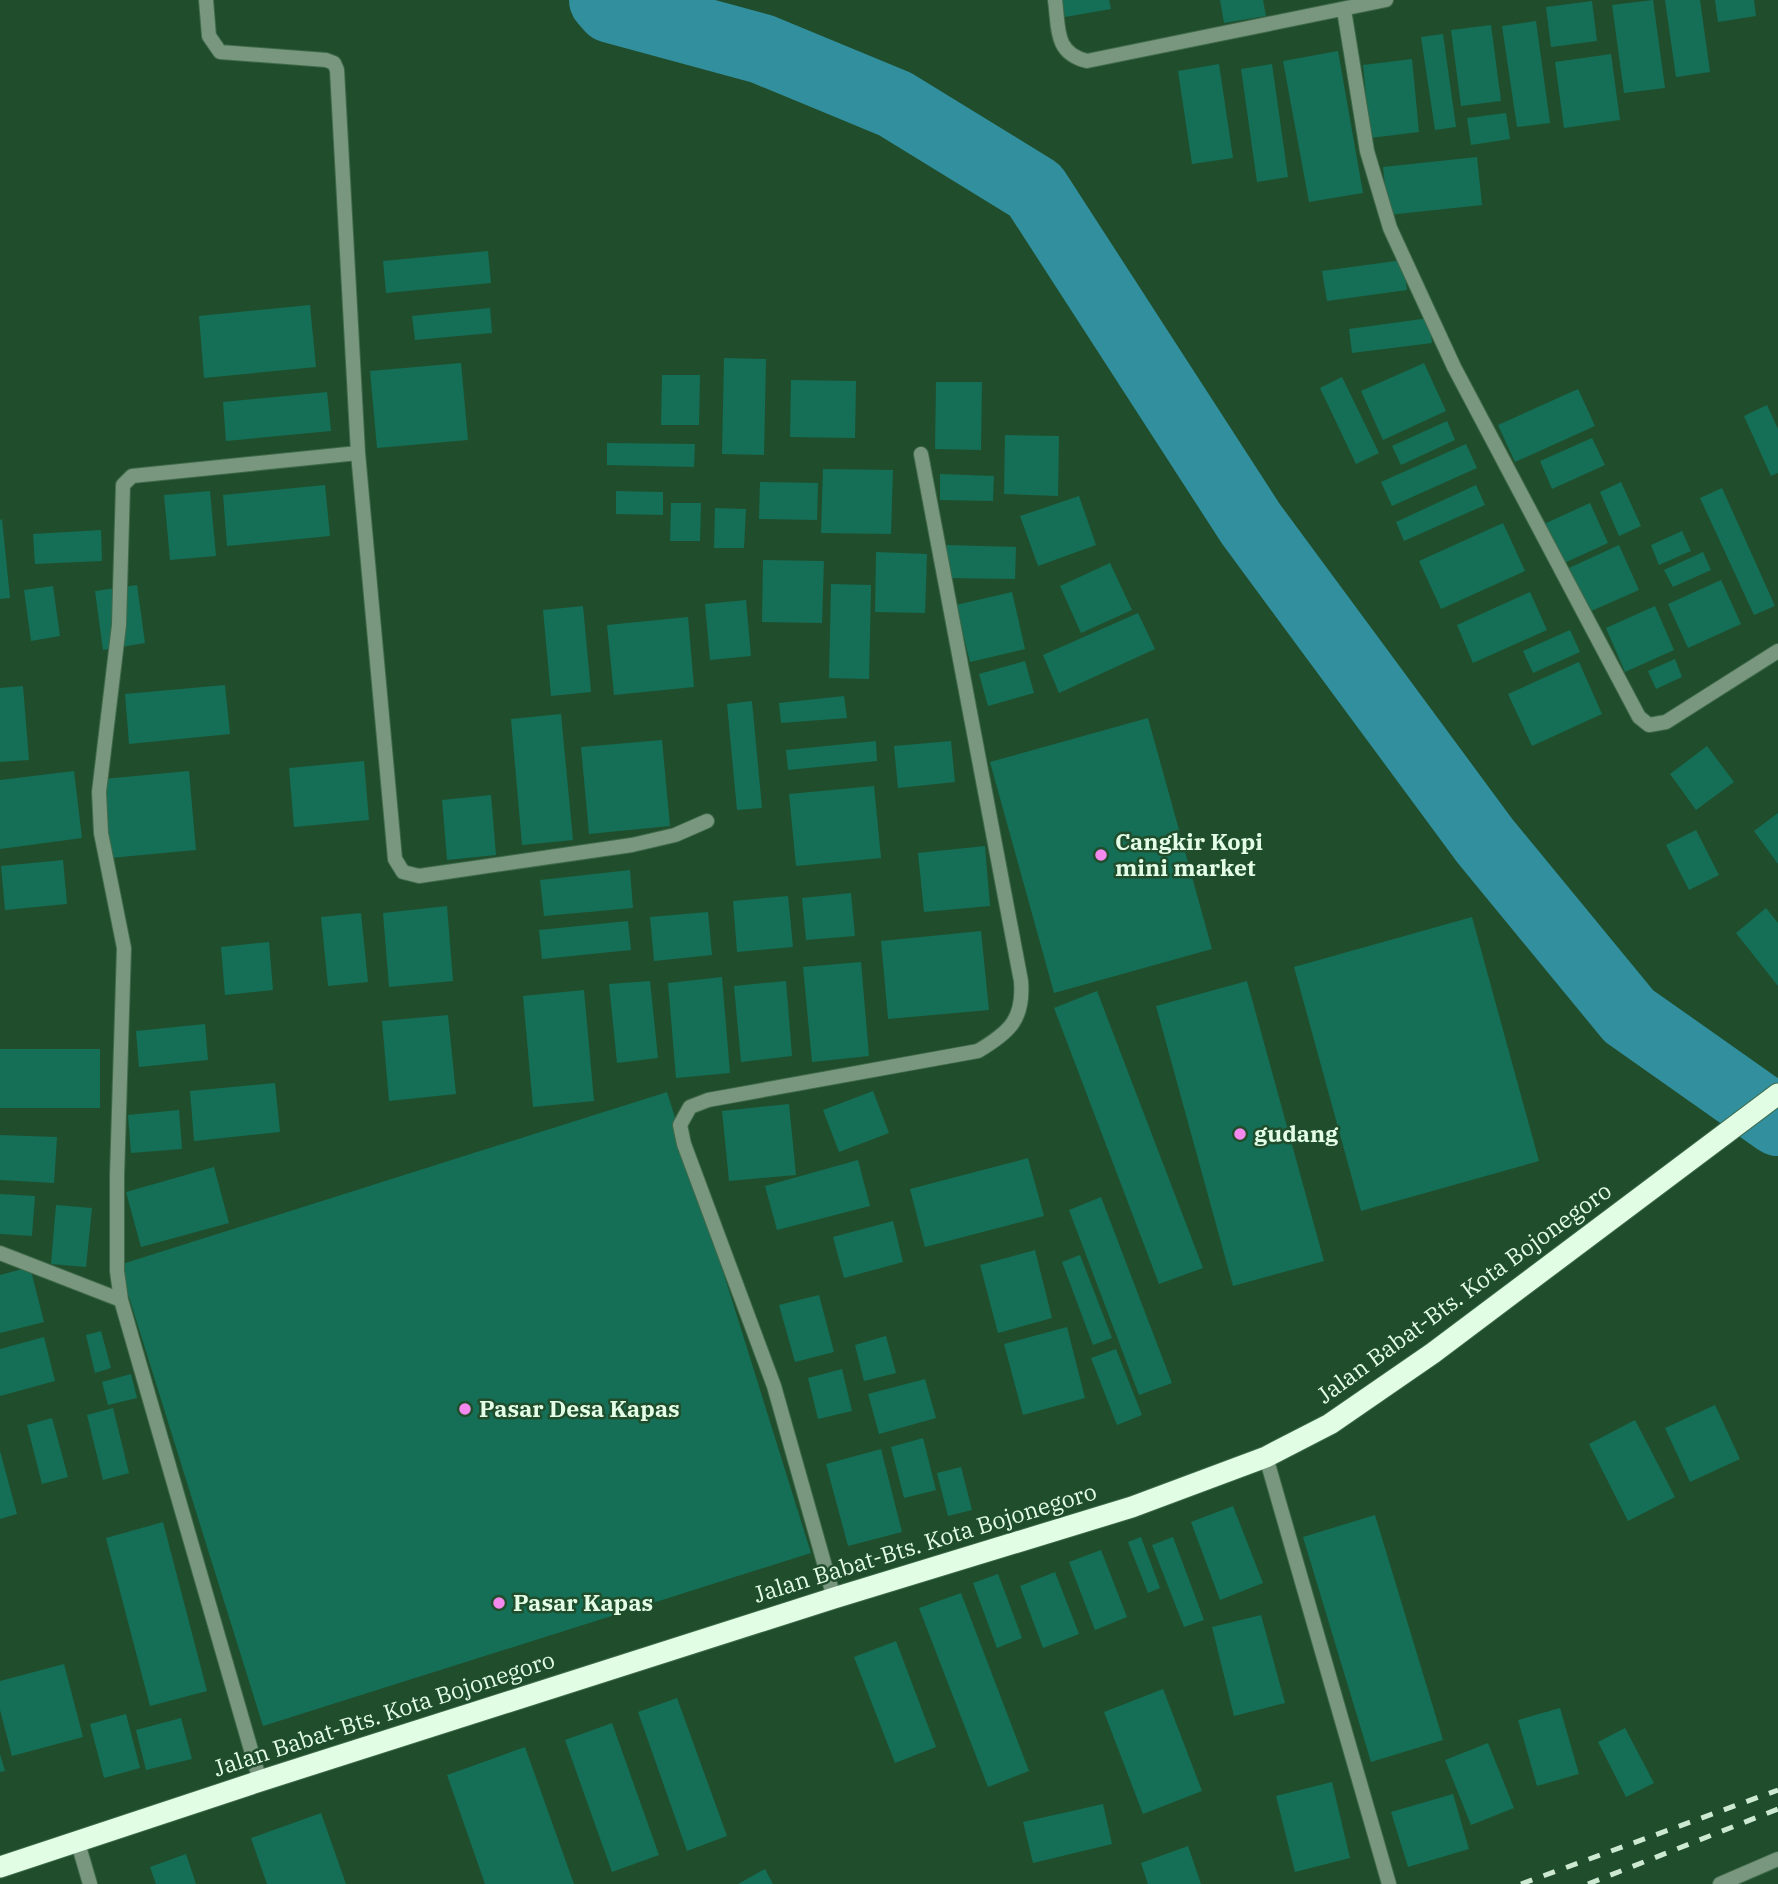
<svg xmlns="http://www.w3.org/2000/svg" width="1778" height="1884" font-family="'IBM Plex Serif',serif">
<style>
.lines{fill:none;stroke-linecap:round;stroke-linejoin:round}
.river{stroke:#328f9e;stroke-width:70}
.building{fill:#156e56}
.street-casing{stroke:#3f6a4a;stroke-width:16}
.highway-casing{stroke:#3f6a4a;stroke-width:23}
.street{stroke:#79977e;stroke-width:14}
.highway{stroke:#e1fee5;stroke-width:21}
.rail{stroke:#cde9d2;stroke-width:5;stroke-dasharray:12 12;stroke-linecap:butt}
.poi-dot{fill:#f689ed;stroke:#204e2c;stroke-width:2.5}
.labels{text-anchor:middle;stroke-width:5;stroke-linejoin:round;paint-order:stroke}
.poi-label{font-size:23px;font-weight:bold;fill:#e3fde7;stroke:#204e2c;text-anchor:start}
.street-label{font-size:23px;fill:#e3fde7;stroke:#204e2c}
</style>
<rect width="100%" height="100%" fill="#204e2c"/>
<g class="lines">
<path class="river" d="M604 0 611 8 762 49 895 104 1035 190 1251 524 1485 841 1629 1016 1778 1121"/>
</g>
<path class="building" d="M1062 0H1109L1111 9 1065 17Z
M1220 0H1263L1266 16 1224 23Z
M1653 0 1665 88 1624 93 1612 5Z
M1665 0H1700L1710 72 1676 77Z
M1715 0H1754L1756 16 1718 22Z
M1592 1 1597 41 1551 47 1546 7Z
M1536 21 1550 123 1517 127 1502 26Z
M1491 25 1501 101 1461 106 1451 30Z
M1443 34 1456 127 1435 130 1421 37Z
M1338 51 1363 193 1309 202 1283 61Z
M1611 54 1620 120 1564 128 1555 62Z
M1412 59 1419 132 1370 138 1363 65Z
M1219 64 1233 158 1192 164 1178 71Z
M1272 64 1288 177 1257 182 1241 69Z
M1506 113 1510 139 1471 145 1467 118Z
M1477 157 1482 205 1388 215 1383 167Z
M488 251 491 283 386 293 383 261Z
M1403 260 1407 290 1327 301 1322 271Z
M310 305 316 367 204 378 199 316Z
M490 308 492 333 415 340 412 316Z
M1429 318 1432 343 1352 353 1349 329Z
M724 358 766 359 764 455 722 454Z
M461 363 468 440 377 448 370 371Z
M1424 363 1446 411 1383 440 1361 391Z
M662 375H700L699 425H661Z
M1342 377 1379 453 1356 464 1320 388Z
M791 380 856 381 855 438 790 437Z
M936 382H982L981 450 935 449Z
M1578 389 1595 426 1515 462 1498 425Z
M327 392 331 431 226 441 223 402Z
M1767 405 1778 429V473L1771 476 1744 416Z
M1447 421 1455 440 1401 465 1392 446Z
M1005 435 1059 436 1058 496 1004 494Z
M1592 438 1605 465 1552 489 1540 461Z
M607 443 695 444 694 467 607 465Z
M1466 444 1477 468 1392 506 1381 482Z
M823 469 893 470 891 534 821 533Z
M940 474 994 476 993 501 940 500Z
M760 482 818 483 817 520 759 519Z
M1621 482 1641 526 1619 536 1600 492Z
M325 485 330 536 227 546 223 495Z
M1476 485 1485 505 1404 541 1396 522Z
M1722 488 1775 606 1754 615 1700 498Z
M210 491 216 556 170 560 164 495Z
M616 491 663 492V515L616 514Z
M1079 496 1096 545 1038 566 1020 516Z
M671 503H701L700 541H670Z
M1590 503 1608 543 1562 564 1544 524Z
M715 508 746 509 744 548H714Z
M2 519 10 598 0 599V520Z
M1503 523 1525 571 1441 609 1419 561Z
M101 530 102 561 35 564 33 534Z
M1682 531 1691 551 1659 565 1651 545Z
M947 545 1016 547 1015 579 946 578Z
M1619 545 1639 590 1589 612 1569 568Z
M876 552 927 554 925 613 875 612Z
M1703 552 1711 570 1673 587 1664 570Z
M763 560 824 561 822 623 762 622Z
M1110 563 1132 610 1081 633 1060 586Z
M1721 580 1741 624 1688 648 1668 604Z
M831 584 871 585 869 679 829 678Z
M137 585 145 643 103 650 95 591Z
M53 586 60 636 31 641 24 590Z
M1012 592 1025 649 970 662 956 605Z
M1530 592 1547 630 1473 663 1457 625Z
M746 600 751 656 710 660 705 604Z
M583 606 591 692 551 696 543 610Z
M1655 606 1674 650 1625 672 1606 628Z
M1138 613 1155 649 1059 693 1043 655Z
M688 617 694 687 614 695 607 625Z
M1570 630 1580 652 1533 673 1523 651Z
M1675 659 1682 677 1656 689 1648 671Z
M1025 661 1034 693 988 706 979 674Z
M1579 662 1602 714 1532 746 1508 694Z
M225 685 230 734 129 744 125 694Z
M23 686 29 760 0 762V688Z
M844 696 847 718 781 723 779 703Z
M752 701 762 808 737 810 727 704Z
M561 714 573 840 522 845 511 719Z
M1148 718 1212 949 1054 993 990 762Z
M662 740 670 826 589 834 581 747Z
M876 741 877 761 788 770 786 750Z
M951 741 955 782 898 788 894 746Z
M1707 746 1734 782 1696 810 1670 774Z
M364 761 369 820 294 827 289 768Z
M74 771 82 838 0 849V780Z
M189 771 196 850 110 858 103 779Z
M874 786 881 858 796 866 789 794Z
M491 795 496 855 447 860 442 800Z
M1778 813V864L1754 831Z
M1696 830 1719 875 1689 890 1666 845Z
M985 846 990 906 924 912 918 853Z
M63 860 67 904 5 910 1 866Z
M630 870 633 908 544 916 540 880Z
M851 893 855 936 806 940 802 898Z
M788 896 793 947 737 952 733 901Z
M447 906 453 981 389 987 383 913Z
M1766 908 1778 923V986L1736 933Z
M708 912 712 955 654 961 650 917Z
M361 913 368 982 328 986 321 917Z
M1472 917 1539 1161 1361 1211 1294 967Z
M628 921 631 950 542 959 539 930Z
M981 931 989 1010 888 1019 881 941Z
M269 942 273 990 225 995 221 947Z
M861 962 869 1056 812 1062 803 967Z
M722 977 730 1073 676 1078 668 983Z
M650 981 658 1058 617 1063 609 984Z
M786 981 792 1056 741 1062 734 986Z
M1247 981 1324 1261 1233 1286 1156 1006Z
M584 990 594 1101 533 1107 523 996Z
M1097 991 1203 1268 1159 1284 1054 1008Z
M448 1015 456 1094 389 1101 382 1021Z
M205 1024 208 1060 139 1067 136 1031Z
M0 1049H100V1108H0Z
M275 1083 280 1132 194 1141 190 1091Z
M873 1091 889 1133 839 1152 823 1110Z
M667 1092 811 1553 263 1726 119 1265Z
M789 1104 796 1175 729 1181 722 1111Z
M179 1110 182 1149 131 1153 128 1115Z
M0 1135 57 1137 54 1183 0 1180Z
M1028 1158 1044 1216 925 1247 910 1189Z
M858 1160 870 1206 777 1230 765 1186Z
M214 1167 229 1223 141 1247 126 1192Z
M0 1194 35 1196 32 1236 0 1234Z
M1101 1197 1172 1383 1139 1395 1069 1210Z
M56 1205 92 1208 86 1267 51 1264Z
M893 1221 903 1262 844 1278 833 1237Z
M1035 1250 1052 1318 998 1333 980 1265Z
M1080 1255 1112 1338 1093 1345 1062 1262Z
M30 1267 44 1322 0 1333V1275Z
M819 1295 834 1352 795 1362 779 1305Z
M1067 1327 1085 1398 1023 1415 1004 1344Z
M101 1331 111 1368 95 1373 86 1335Z
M886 1336 896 1373 864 1381 855 1345Z
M44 1337 55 1381 0 1396V1349Z
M1116 1349 1142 1415 1117 1425 1091 1358Z
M842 1369 852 1411 818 1419 808 1378Z
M131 1374 137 1398 108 1405 102 1382Z
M925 1379 936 1418 879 1434 868 1394Z
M1715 1405 1740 1459 1690 1482 1665 1428Z
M113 1408 129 1473 103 1480 87 1415Z
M52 1418 68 1477 42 1484 27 1425Z
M1635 1420 1675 1497 1628 1521 1589 1444Z
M923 1438 936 1490 904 1498 891 1447Z
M881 1449 902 1532 848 1546 826 1464Z
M0 1451 17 1514 0 1519Z
M961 1467 972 1510 948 1516 937 1473Z
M1233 1506 1263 1583 1220 1600 1191 1522Z
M1375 1515 1443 1740 1371 1762 1303 1537Z
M163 1522 207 1691 150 1706 106 1538Z
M1141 1537 1160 1588 1148 1593 1128 1542Z
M1173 1537 1204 1620 1184 1627 1152 1545Z
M1101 1550 1127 1617 1095 1630 1069 1562Z
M1055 1572 1079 1634 1043 1648 1020 1586Z
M998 1574 1022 1638 997 1648 973 1583Z
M961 1593 1029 1771 988 1787 919 1608Z
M1261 1615 1285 1703 1234 1716 1212 1627Z
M896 1641 936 1747 895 1763 854 1657Z
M64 1664 83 1737 12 1756 0 1710V1681Z
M1163 1689 1202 1791 1143 1814 1104 1712Z
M677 1698 727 1836 687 1851 638 1712Z
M1560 1708 1579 1774 1537 1786 1518 1720Z
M126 1714 140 1768 104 1778 90 1724Z
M181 1718 192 1759 146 1770 136 1730Z
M612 1723 659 1855 612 1872 565 1740Z
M1625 1728 1654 1783 1626 1797 1598 1742Z
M1488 1743 1514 1808 1471 1825 1445 1760Z
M525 1747 574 1884H485L447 1775Z
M0 1754 5 1771 0 1772Z
M1332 1782 1350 1858 1295 1872 1276 1796Z
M1453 1794 1469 1849 1408 1867 1391 1812Z
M1103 1804 1112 1844 1033 1863 1023 1822Z
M321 1813 346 1884H267L251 1838Z
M1188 1846 1201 1884H1148L1141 1863Z
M186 1854 196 1884H156L150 1867Z
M765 1869 773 1884H738Z"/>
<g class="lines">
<g class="street-casing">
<path id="street" d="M1055 0C1059 28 1054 53 1087 61L1386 0
M1344 10 1367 151 1390 228 1454 367 1639 717 1649 725 1666 722 1778 651
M358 453 395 859 403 872 419 876 632 845 675 835 707 821
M0 1253 121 1300 260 1781
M121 1300 117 1271V1176L124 948 101 833 99 792 119 625 123 485 132 476 358 453 337 70 334 63 326 60 220 52 209 36 206 0
M1266 1457 1389 1884
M834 1598 774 1386 684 1144 680 1125 690 1107 708 1100 978 1051C1010 1032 1024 1019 1021 981L921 454
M78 1843 90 1884
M1720 1884 1778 1859"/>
</g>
<g class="highway-casing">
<path id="highway" d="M0 1867 260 1781 834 1598 1132 1507 1266 1457 1330 1424 1433 1353 1778 1094"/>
</g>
<use href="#street" class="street"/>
<use href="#highway" class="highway"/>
<path class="rail" d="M1521 1884 1778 1790
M1588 1884 1778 1809"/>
</g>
<g class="poi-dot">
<circle cx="1101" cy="855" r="7"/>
<circle cx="1240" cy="1134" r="7"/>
<circle cx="465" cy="1409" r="7"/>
<circle cx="499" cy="1603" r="7"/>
</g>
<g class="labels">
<g class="poi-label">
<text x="1115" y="850">Cangkir Kopi<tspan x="1115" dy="26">mini market</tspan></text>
<text x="1254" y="1142">gudang</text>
<text x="479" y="1417">Pasar Desa Kapas</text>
<text x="513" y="1611">Pasar Kapas</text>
</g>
<g class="street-label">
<text transform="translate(1464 1293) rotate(-36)" y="8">Jalan Babat-Bts. Kota Bojonegoro</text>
<text transform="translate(925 1543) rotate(-17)" y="8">Jalan Babat-Bts. Kota Bojonegoro</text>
<text transform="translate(384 1714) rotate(-18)" y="8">Jalan Babat-Bts. Kota Bojonegoro</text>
</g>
</g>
</svg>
